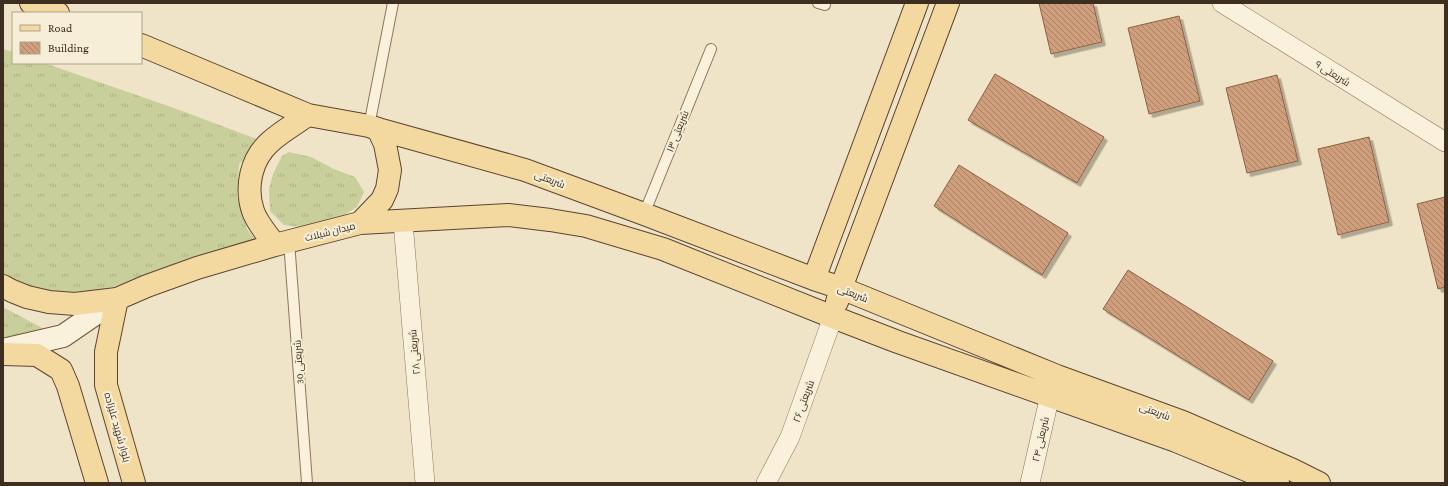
<svg xmlns="http://www.w3.org/2000/svg" width="1448" height="486" font-family="'Crimson Pro',Cairo,serif">
<style>
.grass{fill:url(#grass-tufts)}
.building{fill:url(#building-back-hatch);stroke:#8d5f41;filter:url(#shadow)}
.lines{fill:none;stroke-linecap:round;stroke-linejoin:round}
.service-casing{stroke:#8d765c;stroke-width:12}
.minor-casing{stroke:#8d765c;stroke-width:20}
.secondary-casing{stroke:#6f573f;stroke-width:24}
.primary-casing{stroke:#5b4430;stroke-width:24}
.service{stroke:#faf1dc;stroke-width:10}
.minor{stroke:#faf1dc;stroke-width:19}
.secondary{stroke:#faf1dc;stroke-width:22}
.primary{stroke:#f3d9a0;stroke-width:22}
.labels{text-anchor:middle;stroke-width:4;stroke-linejoin:round;paint-order:stroke}
.street-label{font-size:10px;fill:#3d2e20;stroke:#f7eed8}
</style>
<defs>
<pattern id="grass-tufts" width="24" height="20" patternUnits="userSpaceOnUse"><rect width="24" height="20" fill="#c9cf9b"/><path d="M3 7l-1-3M5 7V3M7 7l1-3M15 17l-1-3M17 17v-4M19 17l1-3" fill="none" stroke="#aeb285"/></pattern>
<pattern id="building-back-hatch" width="6" height="6" patternUnits="userSpaceOnUse"><rect width="6" height="6" fill="#cf9f7d"/><path d="M-1 5l2 2M0 0l6 6M5-1l2 2" fill="none" stroke="#a98266"/></pattern>
<filter id="shadow"><feDropShadow dx="3.5" dy="3.5" stdDeviation="0" flood-color="#0004"/></filter>
</defs>
<rect width="100%" height="100%" fill="#f0e4c8"/>
<path class="grass" d="M3 49 13 52V63H44L174 108 262 141 239 164 237 197 247 229 258 243 106 289 76 293 50 295 3 275Z
M289 152 311 157 334 169 355 177 364 192 357 207 339 218 300 227 284 225 270 211 269 189 273 174 282 156Z
M3 307 44 329 3 340Z"/>
<path class="building" d="M1039 3H1093L1102 42 1051 54Z
M1179 16 1200 101 1149 114 1128 28Z
M995 74 1104 137 1077 183 968 120Z
M1277 75 1298 161 1247 173 1226 88Z
M1369 137 1389 222 1338 235 1318 149Z
M959 165 1068 233 1042 275 934 206Z
M1445 197V287L1438 289 1417 204Z
M1128 270 1273 361 1249 400 1103 309Z"/>
<g class="lines">
<g class="service-casing">
<path id="service" d="M818 3 825 5
M369 126 393 3
M644 214 711 49
M289 241 307 483"/>
</g>
<g class="minor-casing">
<path id="minor" d="M1222 3 1445 142
M403 222 425 483
M766 483 790 437 833 317
M1030 483 1050 395"/>
</g>
<g class="secondary-casing">
<path id="secondary" d="M3 350 63 336 117 299"/>
</g>
<g class="primary-casing">
<path id="primary" d="M31 3 58 13
M378 129 525 170 644 214 814 279 841 288 1057 376 1183 422 1293 470 1319 483
M360 223 508 215 550 220 586 226 663 249 833 317 898 342 1176 441 1278 483
M275 245C267 234 257 223 253 211 245 187 251 159 270 142 281 132 295 124 308 115
M814 279 917 3
M3 286 12 291 27 297 49 302 75 304 117 299 147 286 197 268 275 245 360 223 382 200 387 189 390 170 385 144 378 129 369 126 308 115 141 45
M117 299 106 352V385L134 483
M837 302 841 288 948 3
M3 354 37 355 61 370 68 386 97 483"/>
</g>
<use href="#service" class="service"/>
<use href="#minor" class="minor"/>
<use href="#secondary" class="secondary"/>
<use href="#primary" class="primary"/>
</g>
<g class="labels">
<g class="street-label">
<text transform="translate(1333 73) rotate(32)" y="4">شریعتی ۹</text>
<text transform="translate(677 131) rotate(-68)" y="4">شریعتی ۱۳</text>
<text transform="translate(550 179) rotate(21)" y="4">شریعتی</text>
<text transform="translate(330 231) rotate(-14)" y="4">میدان شیلات</text>
<text transform="translate(853 293) rotate(21)" y="4">شریعتی</text>
<text transform="translate(414 352) rotate(-95)" y="4">شریعتی ۲۸</text>
<text transform="translate(298 362) rotate(-94)" y="4">شریعتی 30</text>
<text transform="translate(803 401) rotate(-70)" y="4">شریعتی ۲۶</text>
<text transform="translate(1155 411) rotate(20)" y="4">شریعتی</text>
<text transform="translate(118 427) rotate(74)" y="4">بلوار شهید علیزاده</text>
<text transform="translate(1040 439) rotate(-77)" y="4">شریعتی ۲۴</text>
</g>
</g>
<rect width="1448" height="486" fill="none" stroke="#3d2e20" stroke-width="8"/>
<rect x="12" y="12" width="130" height="52" fill="#f7eed8" stroke="#ada18e"/>
<rect x="20" y="25" width="20" height="6" fill="#f3d9a0" stroke="#ada18e"/>
<text x="48" y="32" font-size="12" fill="#3d2e20">Road</text>
<rect x="20" y="42" width="20" height="12" fill="url(#building-back-hatch)" stroke="#ada18e"/>
<text x="48" y="52" font-size="12" fill="#3d2e20">Building</text>
</svg>
